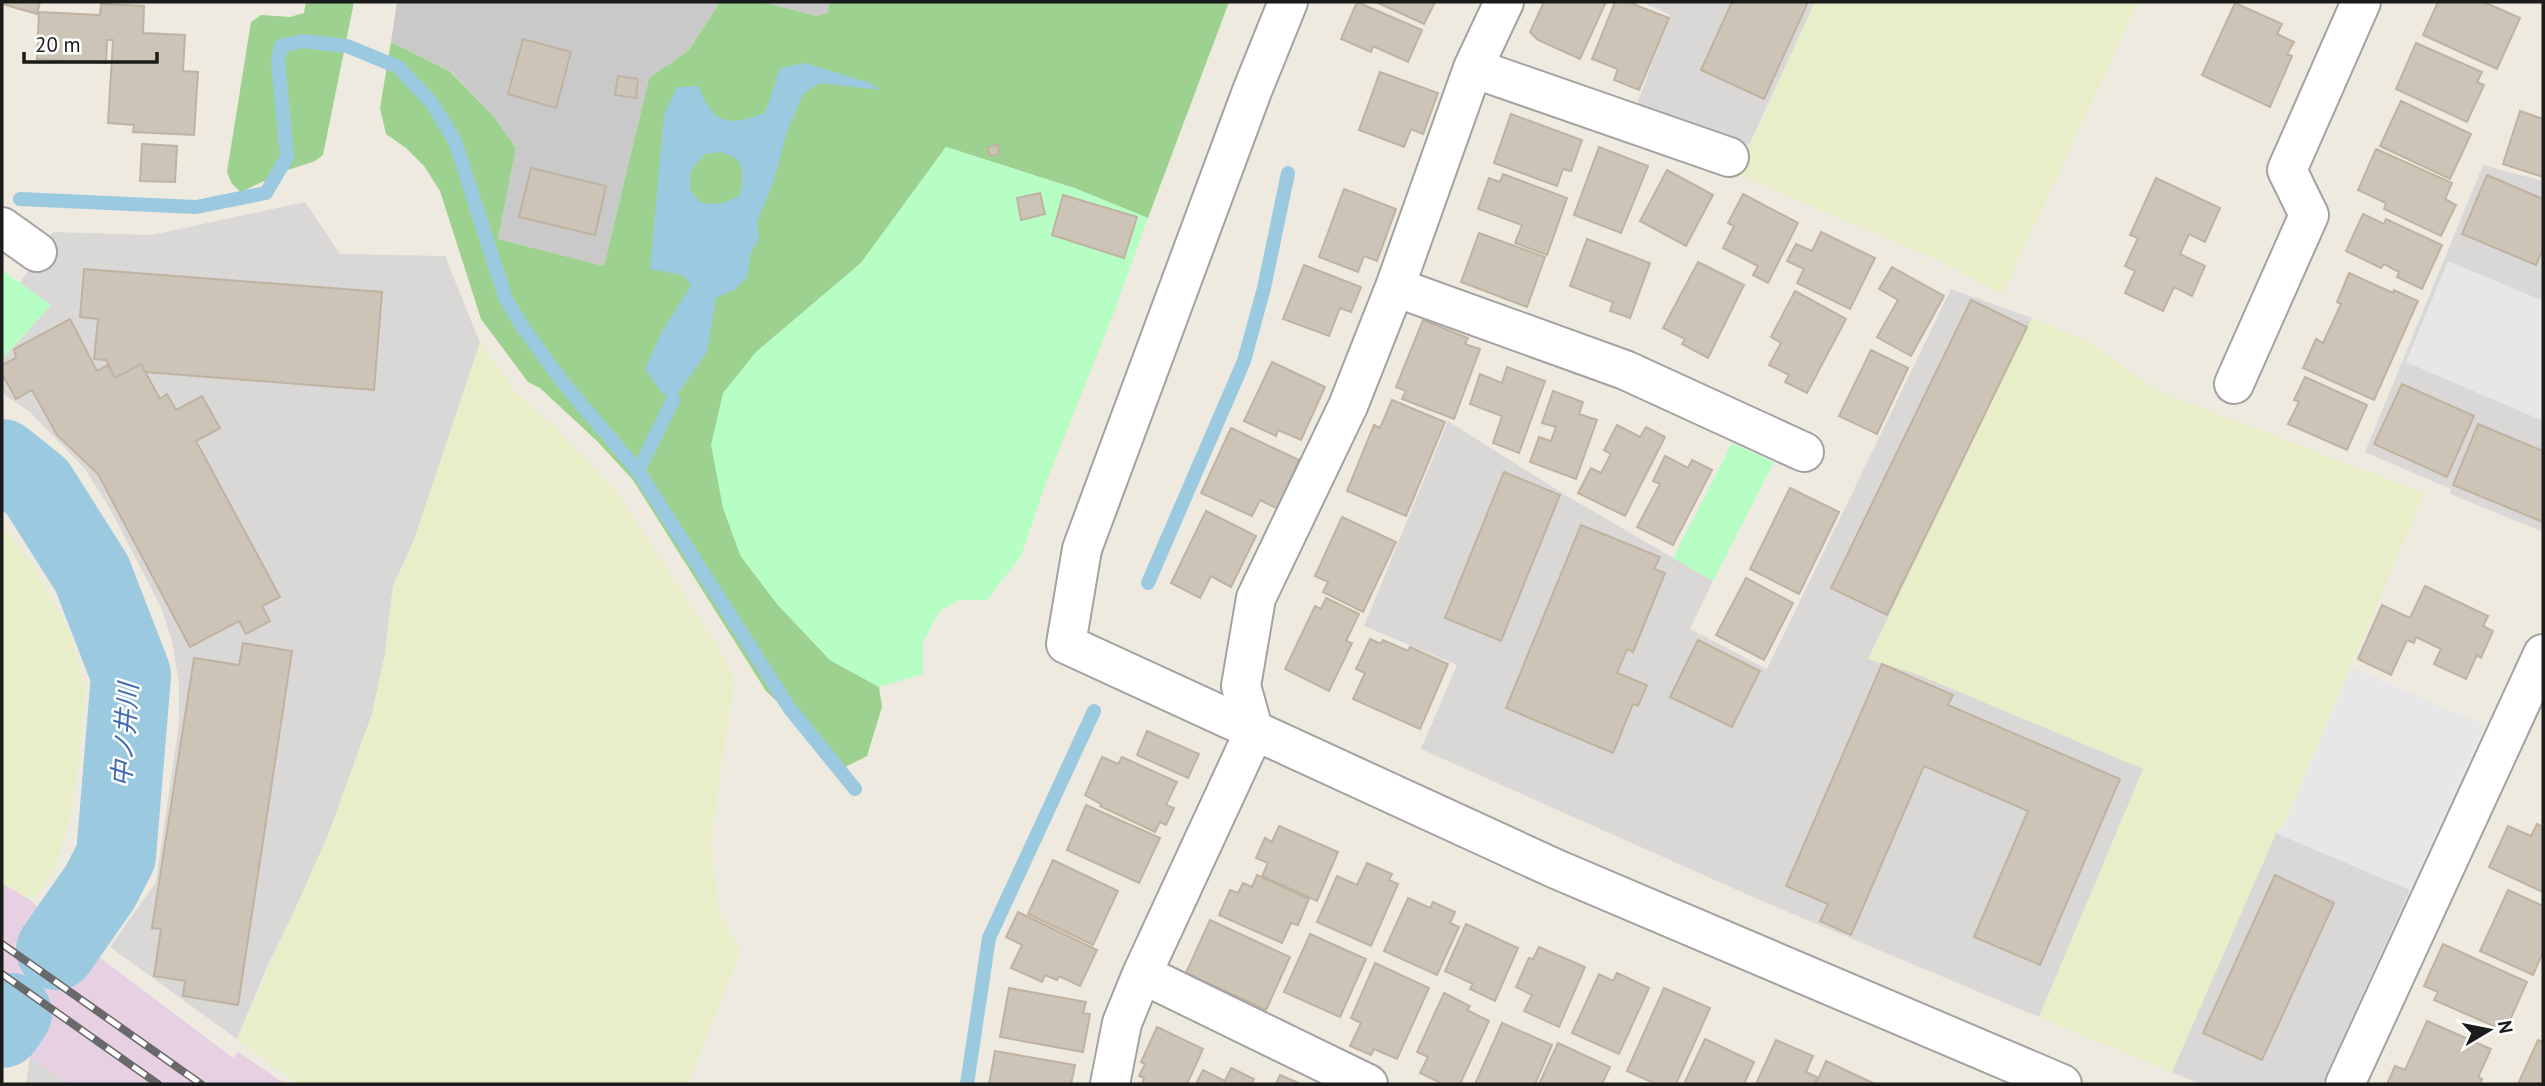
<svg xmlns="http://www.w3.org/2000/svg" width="2545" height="1086" font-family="'PT Sans','Noto Sans JP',sans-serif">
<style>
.residential{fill:#d9d8d7}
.industrial{fill:#e7d0e1}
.religious{fill:#c9c9c9}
.farmland{fill:#e8efc8}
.forest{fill:#9cd190}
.park{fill:#b6fec3}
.parking{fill:#e7e7e7}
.water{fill:#9bc9e0;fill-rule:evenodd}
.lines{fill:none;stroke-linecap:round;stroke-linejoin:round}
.stream{stroke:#9bc9e0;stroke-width:14}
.river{stroke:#9bc9e0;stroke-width:80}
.building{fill:#cdc4b8;stroke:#c0b2a0;stroke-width:2}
.minor-casing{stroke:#a2a2a2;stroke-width:42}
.tertiary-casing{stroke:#a2a2a2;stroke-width:42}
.minor{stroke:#fff;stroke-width:38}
.tertiary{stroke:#fff;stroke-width:38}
.rail-casing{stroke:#696969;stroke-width:8}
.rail{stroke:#fff;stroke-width:5;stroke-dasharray:16;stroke-linecap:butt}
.labels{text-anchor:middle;stroke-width:5;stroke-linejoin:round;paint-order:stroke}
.water-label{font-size:26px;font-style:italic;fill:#406db1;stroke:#fff}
</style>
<rect width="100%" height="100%" fill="#eeeadf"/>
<path class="residential" d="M1642 2H1815L1749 145 1637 104 1670 15Z
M2483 165 2543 181V532L2450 494 2451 489 2365 452Z
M305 202 340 254 445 256 480 343 414 540 393 586 385 654 372 714 329 833 301 897 266 969 237 1039 110 947 156 882 179 723V684L172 641 161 607 109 507 85 469 31 413 2 393V359L51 305 20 283 53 232 152 235Z
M1951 289 2032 318 1869 659 1917 674 2144 769 2039 1017 1755 898 1421 749 1457 665 1364 626 1448 421 1567 496 1713 581 1690 629 1767 669Z
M2276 833 2410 890 2322 1084H2200L2172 1072Z
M30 1057 70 1084H26Z"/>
<path class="industrial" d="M2 883 29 899 51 920 55 936 39 945 68 966 78 950H90L233 1058 238 1052 285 1084H70L30 1057 18 1048 37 1022 2 996Z"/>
<path class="religious" d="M397 2H720L689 50 649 78 604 266 498 239 516 148 495 118 451 71 391 42Z
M763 2H830L827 13 817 16Z"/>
<path class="farmland" d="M1815 2H2138L2002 294 1936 259 1737 174Z
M2032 318 2088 342 2160 392 2424 493 2285 822 2276 833 2172 1072 2039 1017 2143 769 1917 674 1868 659Z
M480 343 517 394 552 424 616 491 724 657 734 680 710 844 719 911 740 951 688 1084H298L237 1039 329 833 372 714 385 654 393 586 414 540Z
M2 525 33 566 70 631 85 692 79 760 69 818 55 869 39 893 29 899 2 883Z"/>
<path class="forest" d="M306 2H354L323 155 315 161 285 171 241 192 232 184 227 172 251 22 261 15 290 17 304 13Z
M720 2H763L817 16 827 13 830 2H1229L1148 218 1074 188 946 147 861 263 756 352 740 555 778 605 830 660 879 687 882 707 867 756 845 767 766 691 633 480 597 441 540 388 528 382 481 319 440 191 424 166 406 148 386 134 380 108 391 42 450 71 495 118 516 148 498 239 604 266 649 78 689 50Z"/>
<path class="park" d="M946 147 1074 188 1148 218 1114 312 1047 480 1021 556 987 600H959L940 611 923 641V674L879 687 830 660 778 605 740 555 723 508 711 445 723 393 756 352 861 263Z
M2 270 51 305 2 359Z
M1732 443 1774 462 1713 581 1673 558Z"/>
<path class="parking" d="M2448 261 2543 301V421L2406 362Z
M2351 667 2484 725 2410 890 2276 833 2285 822Z"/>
<path class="water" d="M805 63 870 83 880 90 820 83 803 94 788 129 774 180 757 222 759 240 751 251 747 278 735 289 716 298 707 352 673 400 660 391 645 369 661 333 691 285 682 275 650 269 664 115 677 87 698 86C715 125 726 127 765 113L780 68ZM720 152C746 158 745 173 739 196L720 204 701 203 690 190V175L694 166 705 154Z"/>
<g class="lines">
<path class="stream" d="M20 199 196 207 266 193 287 157 278 61 281 46 302 41 347 46 398 67 431 102 455 141 506 300 524 329 564 384 638 471
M673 400 638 471 790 709 855 789
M1148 583 1244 361 1264 288 1288 173
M967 1084 989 938 1094 711"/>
<path class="river" d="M2 459 37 487 92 574 131 675 116 856 100 887 56 950
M2 1028 12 1013"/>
</g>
<path class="building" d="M2 2H40L37 14 2 4Z
M1357 2 1422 30 1408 62 1373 46 1371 52 1341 39Z
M1376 2H1435L1424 24Z
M1544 2H1606L1580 59 1538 40 1530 32Z
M1615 2H1628L1669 18 1639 90 1614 80 1618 69 1592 59Z
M1732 2H1808L1764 99 1701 70Z
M2438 2H2484L2520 18 2497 69 2423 35Z
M2235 3 2282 24 2277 34 2294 42 2287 54 2292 56 2270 107 2202 75Z
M101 4 144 6 143 33 185 35 183 71 198 72 194 135 133 132 134 125 108 123 113 40H107L106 63 37 59 39 12 100 15Z
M523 39 571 52 556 108 508 94Z
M2416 43 2482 72 2477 82 2484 85 2467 122 2396 89Z
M1380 72 1438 93 1423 134 1411 129 1404 147 1359 130Z
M618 76 638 79 636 98 615 95Z
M2401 101 2471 134 2450 179 2380 146Z
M2520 111 2543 119V177L2503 164Z
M1511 114 1582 140 1571 171 1563 169 1557 186 1494 163Z
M142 144 177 146 175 182 140 181Z
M998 145 999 154 990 156 988 147Z
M1599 147 1648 166 1621 233 1574 215Z
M2376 149 2452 183 2445 199 2456 205 2441 236 2384 209 2386 203 2358 190Z
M531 168 606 186 595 235 519 217Z
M1667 170 1713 195 1686 246 1640 221Z
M1503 174 1567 198 1547 255 1515 243 1522 225 1478 209 1489 178 1500 182Z
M2487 175 2543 199V248L2536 265 2462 234Z
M2156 178 2220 208 2205 242 2189 234 2180 254 2205 266 2192 296 2174 287 2163 311 2125 293 2135 271 2125 266 2138 238 2130 235Z
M1344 189 1396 209 1377 261 1364 256 1358 272 1319 257Z
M1040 193 1045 214 1021 220 1017 198Z
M1743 194 1798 223 1768 283 1753 275 1758 266 1723 248 1734 226 1728 223Z
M1063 195 1137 217 1124 258 1052 235Z
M2363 214 2384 224 2386 219 2442 245 2422 289 2397 277 2399 272 2384 264 2381 268 2346 251Z
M1821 232 1875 258 1850 309 1797 283 1804 269 1787 261 1796 244 1812 251Z
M1479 233 1545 257 1527 307 1461 282Z
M1587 239 1650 263 1630 318 1610 311 1613 302 1570 286Z
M1698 262 1744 285 1708 358 1682 344 1685 339 1663 328Z
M1304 265 1361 287 1351 312 1340 308 1329 336 1283 319Z
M1892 267 1944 296 1911 356 1877 337 1898 300 1879 289Z
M84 269 382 292 374 390 145 372 141 364 115 378 106 360 94 359 98 319 80 317Z
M2349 273 2393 293 2394 290 2418 301 2374 400 2303 368 2316 339 2323 343 2341 304 2337 302Z
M1795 291 1846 319 1807 393 1785 382 1789 375 1769 365 1781 343 1771 337Z
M1971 300 2027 327 1887 615 1831 588Z
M70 319 97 371 108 365 115 378 141 364 160 399 167 394 176 410 202 396 220 428 196 441 280 597 262 606 270 621 246 634 239 621 190 647 98 474 57 435 32 390 16 399 2 374V365L16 358 14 349Z
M1423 320 1468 338 1465 344 1480 349 1454 419 1402 399 1406 391 1396 387Z
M1871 350 1908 368 1877 434 1839 416Z
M1272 362 1325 387 1301 440 1278 430 1276 436 1244 421Z
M1507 367 1545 381 1519 453 1493 443 1502 416 1470 404 1480 374 1502 383Z
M2305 377 2367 405 2347 450 2288 424 2299 402 2294 400Z
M2402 384 2474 416 2447 477 2374 444Z
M1553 391 1583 402 1579 414 1597 420 1576 479 1530 462 1539 437 1551 441 1556 427 1542 423Z
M1392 400 1445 422 1406 516 1347 491 1374 425 1380 428Z
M2478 424 2543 451V522L2453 485Z
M1617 425 1640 437 1646 427 1665 437 1625 516 1578 493 1591 468 1601 473 1611 454 1604 450Z
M1231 428 1299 460 1278 509 1260 500 1252 516 1201 493Z
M1665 456 1688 468 1692 460 1712 470 1673 545 1637 527 1660 484 1653 481Z
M1504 472 1560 495 1501 641 1445 618Z
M1790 488 1839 512 1799 594 1750 569Z
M1206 511 1256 536 1231 587 1211 576 1200 598 1171 583Z
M1342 517 1396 542 1363 612 1323 592 1328 582 1315 576Z
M1581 525 1660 557 1654 569 1665 573 1633 652 1627 649 1617 673 1647 685 1638 706 1633 704 1613 753 1506 708Z
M1746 578 1793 603 1764 660 1716 635Z
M2425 586 2488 616 2483 626 2493 631 2481 658 2477 655 2466 679 2434 664 2441 649 2416 637 2414 643 2407 640 2391 675 2358 659 2382 605 2410 618Z
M1326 598 1359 614 1346 641 1352 643 1329 691 1285 669 1315 606 1321 609Z
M1370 639 1381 644 1383 640 1408 651 1410 647 1448 664 1420 729 1353 699 1365 673 1356 669Z
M1698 640 1760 671 1732 727 1670 697Z
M243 643 292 651 238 1005 183 996 185 981 154 976 161 929 152 928 194 658 239 665Z
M1882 664 1953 695 1948 705 2120 779 2040 965 1974 937 2028 811 1924 766 1851 935 1820 921 1828 904 1786 886Z
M1147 731 1199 754 1188 778 1137 755Z
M1102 757 1118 764 1122 757 1177 782 1166 805 1174 808 1166 825 1160 822 1155 832 1100 806 1101 804 1085 795Z
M1086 805 1160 838 1139 883 1067 850Z
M2537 824 2543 827V892L2489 867 2508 826 2531 836Z
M1279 826 1338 852 1317 901 1262 876 1268 863 1256 858 1265 838 1272 842Z
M1053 860 1118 891 1093 945 1028 914Z
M1367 863 1392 874 1389 880 1398 884 1371 946 1317 922 1337 876 1357 885Z
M1257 875 1309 899 1298 925 1291 923 1282 943 1219 915 1230 890 1238 893 1243 883 1252 887Z
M2275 875 2334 903 2262 1060 2203 1033Z
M2508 890 2543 906V952L2533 975 2480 951Z
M1408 898 1430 908 1433 902 1455 912 1450 923 1459 927 1437 975 1384 951Z
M1018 912 1097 950 1080 986 1059 976 1057 980 1045 975 1042 982 1011 968 1022 945 1006 937Z
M1210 920 1290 957 1266 1010 1186 973Z
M1466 924 1518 948 1495 1001 1470 989 1473 984 1445 971Z
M1310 934 1366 959 1340 1017 1284 992Z
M2443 944 2527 982 2505 1031 2434 1000 2438 992 2424 986Z
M1539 947 1585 967 1559 1027 1524 1011 1532 995 1516 987 1529 958 1533 959Z
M1375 963 1429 988 1397 1059 1374 1049 1371 1055 1350 1046 1361 1023 1351 1018Z
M1617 973 1649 988 1619 1054 1572 1033 1599 974 1613 981Z
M1009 988 1086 1002 1083 1013 1090 1014 1083 1052 1000 1037Z
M1664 988 1710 1008 1676 1084H1656L1627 1071Z
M1444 993 1470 1006 1467 1010 1489 1021 1460 1084H1443L1420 1073 1428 1057 1417 1052Z
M2427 1021 2491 1049 2478 1077 2482 1079 2480 1084H2387L2395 1066 2405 1070Z
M1502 1023 1552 1045 1535 1084H1475Z
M1157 1027 1203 1049 1187 1084H1142L1144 1078 1139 1076 1145 1064 1141 1062Z
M1705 1039 1754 1062 1744 1084H1684Z
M1776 1040 1813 1056 1806 1072 1817 1077 1814 1084H1756Z
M2538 1040 2543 1042V1084H2518Z
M1558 1043 1610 1067 1602 1084H1539Z
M995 1051 1075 1065 1071 1084H989Z
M1826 1061 1875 1084H1816Z
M1231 1068 1254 1079 1252 1084H1196L1203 1070 1225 1081Z
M1280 1075 1301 1084H1276Z"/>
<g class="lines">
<g class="minor-casing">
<path id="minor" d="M1473 68 1729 157
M2 227 37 252
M1395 287 1625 370 1804 452
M2234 384 2309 215 2287 170 2361 2
M1142 974 1368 1084
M1110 1084 1122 1023 1142 974 1254 732 1241 686 1256 598 1348 406 1395 287 1473 68 1504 2
M2345 1084 2543 654"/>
</g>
<g class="tertiary-casing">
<path id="tertiary" d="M1288 2 1252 91 1082 549 1066 644 1556 869 2062 1084"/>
</g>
<use href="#minor" class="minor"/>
<use href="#tertiary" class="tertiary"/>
<g class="rail-casing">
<path id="rail" d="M2 944 201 1084
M2 974 158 1084"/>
</g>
<use href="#rail" class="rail"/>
</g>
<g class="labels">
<g class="water-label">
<text transform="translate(125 735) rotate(-86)" y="9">中ノ井川</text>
</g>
</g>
<rect width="2545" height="1086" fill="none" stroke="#1b1b1b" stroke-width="7"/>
<g transform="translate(2489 1030) rotate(80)" stroke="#ffffff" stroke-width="5" paint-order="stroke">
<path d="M0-5L12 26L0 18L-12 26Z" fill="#1b1b1b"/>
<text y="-10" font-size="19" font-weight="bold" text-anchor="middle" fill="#1b1b1b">N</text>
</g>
<path d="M24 52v10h133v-10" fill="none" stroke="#1b1b1b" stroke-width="3.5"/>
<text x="35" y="52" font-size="21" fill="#1b1b1b" stroke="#ffffff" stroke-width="5" paint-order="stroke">20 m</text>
</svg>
